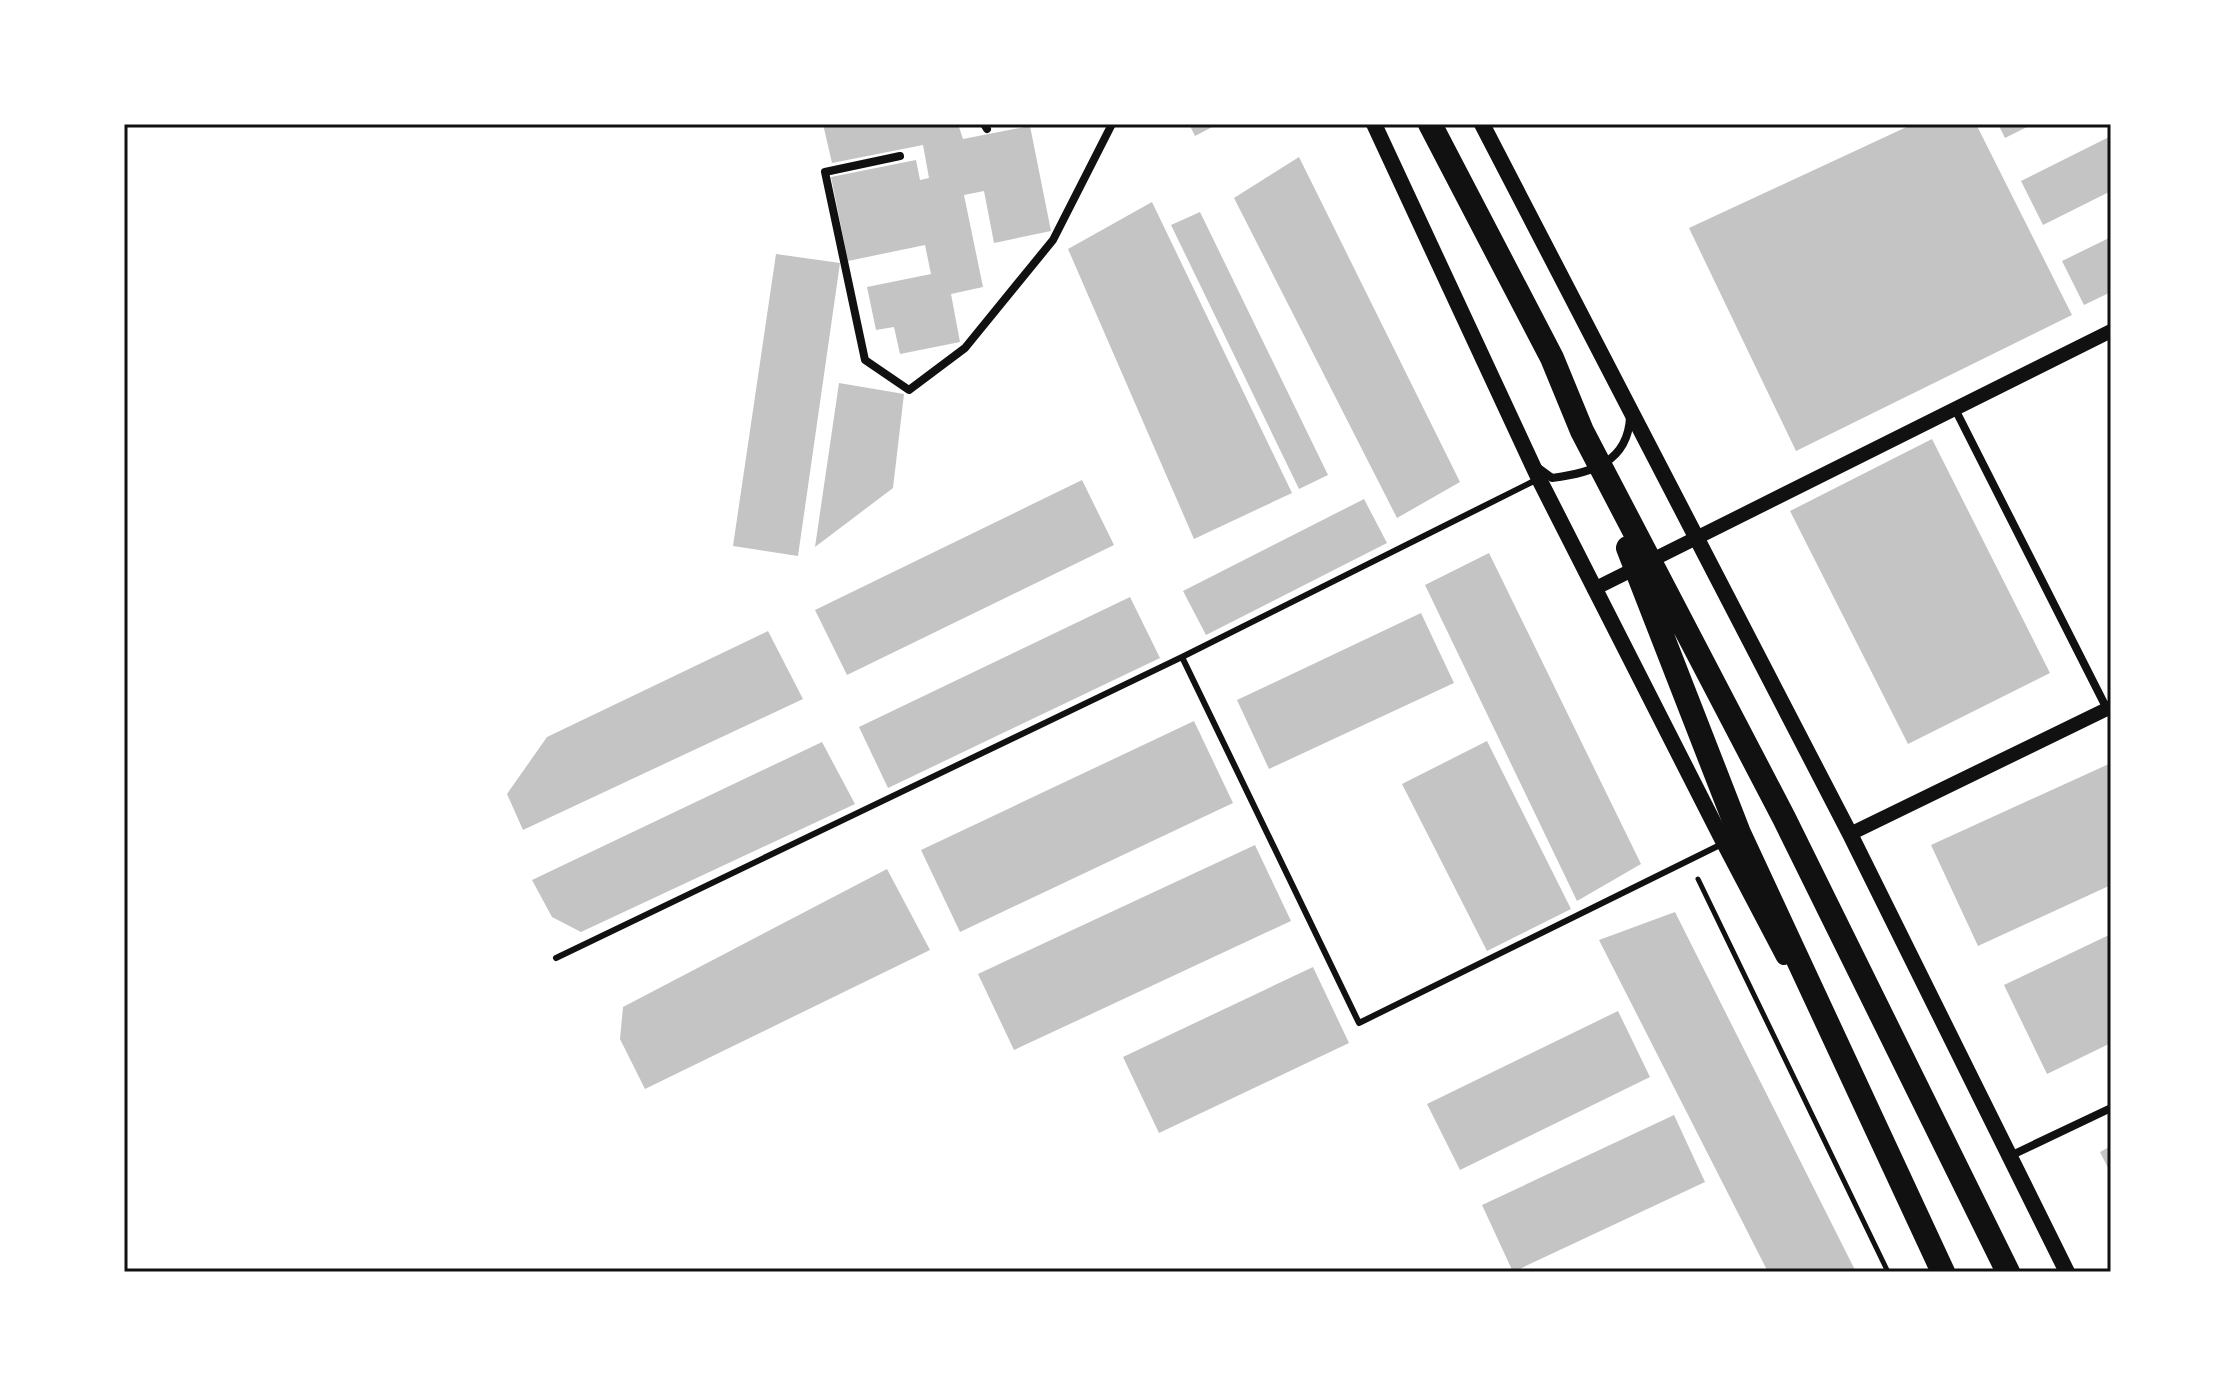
<svg xmlns="http://www.w3.org/2000/svg" width="2235" height="1396" font-family="'DejaVu Sans',sans-serif">
<style>
.building{fill:#c4c4c4}
.lines{fill:none;stroke-linecap:round;stroke-linejoin:round}
.path{stroke:#111;stroke-width:5}
.service{stroke:#111;stroke-width:6}
.minor{stroke:#111;stroke-width:8}
.tertiary{stroke:#111;stroke-width:14}
.secondary{stroke:#111;stroke-width:16}
.motorway{stroke:#111;stroke-width:24}
.neatline{fill:none;stroke:#111;stroke-width:3}
</style>
<rect width="100%" height="100%" fill="#fff"/>
<path class="building" d="M823 124H958L963 139 1030 126 1051 231 994 243 984 191 964 195 983 287 951 294 960 342 900 354 894 327 876 330 867 287 931 274 925 245 848 261 831 177 916 160 920 180 929 178 923 145 832 163Z
M1189 124H1218L1195 136Z
M1913 124H1976L2072 315 1796 451 1689 228Z
M1998 124H2033L2005 138Z
M2111 136V191L2043 225 2021 181Z
M1299 157 1460 482 1397 518 1234 198Z
M1152 202 1292 493 1194 539 1068 249Z
M1200 212 1328 475 1299 489 1171 225Z
M2111 237V292L2084 305 2062 261Z
M776 254 840 263 798 556 733 546Z
M839 383 904 394 893 488 815 547Z
M1932 439 2050 673 1908 744 1790 511Z
M1082 480 1114 545 847 675 815 610Z
M1364 499 1387 543 1206 635 1183 591Z
M1489 553 1641 864 1577 901 1425 585Z
M1130 597 1160 658 888 788 859 727Z
M1421 613 1454 683 1269 769 1237 700Z
M768 631 803 699 523 830 507 794 547 737Z
M1194 721 1233 803 960 932 921 850Z
M1487 741 1571 909 1487 951 1402 784Z
M822 742 855 804 581 932 552 917 532 880Z
M2111 763V885L1978 946 1931 845Z
M1255 845 1291 921 1014 1050 978 974Z
M887 869 930 950 645 1089 620 1039 623 1007Z
M1675 912 1856 1272H1768L1599 940Z
M2111 934V1043L2047 1074 2004 985Z
M1313 967 1349 1043 1159 1133 1123 1057Z
M1618 1011 1650 1077 1460 1170 1427 1104Z
M1674 1115 1705 1182 1513 1272 1482 1205Z
M2111 1146V1174L2100 1152Z"/>
<g class="lines">
<path class="path" d="M1698 879 1888 1272"/>
<path class="service" d="M1182 657 1359 1023 1724 843
M556 958 1182 657 1536 480"/>
<path class="minor" d="M984 124 987 129
M900 156 825 172 865 360 909 390 965 348 1053 240 1112 124
M1955 409 2107 709
M1537 467 1552 478C1592 473 1628 462 1630 417
M2010 1156 2111 1108"/>
<path class="tertiary" d="M1594 589 2111 331
M1850 834 2111 707"/>
<path class="secondary" d="M1374 124 1539 479 1724 843 1784 957
M1482 124 1850 834 2067 1272"/>
<path class="motorway" d="M1430 124 1552 358 1582 431 1784 818 2008 1272
M1628 548 1739 833 1943 1272"/>
</g>
<rect width="2235" height="1396" fill="none" stroke="#ffffff" stroke-width="252"/>
<rect x="126" y="126" width="1983" height="1144" class="neatline"/>
</svg>
